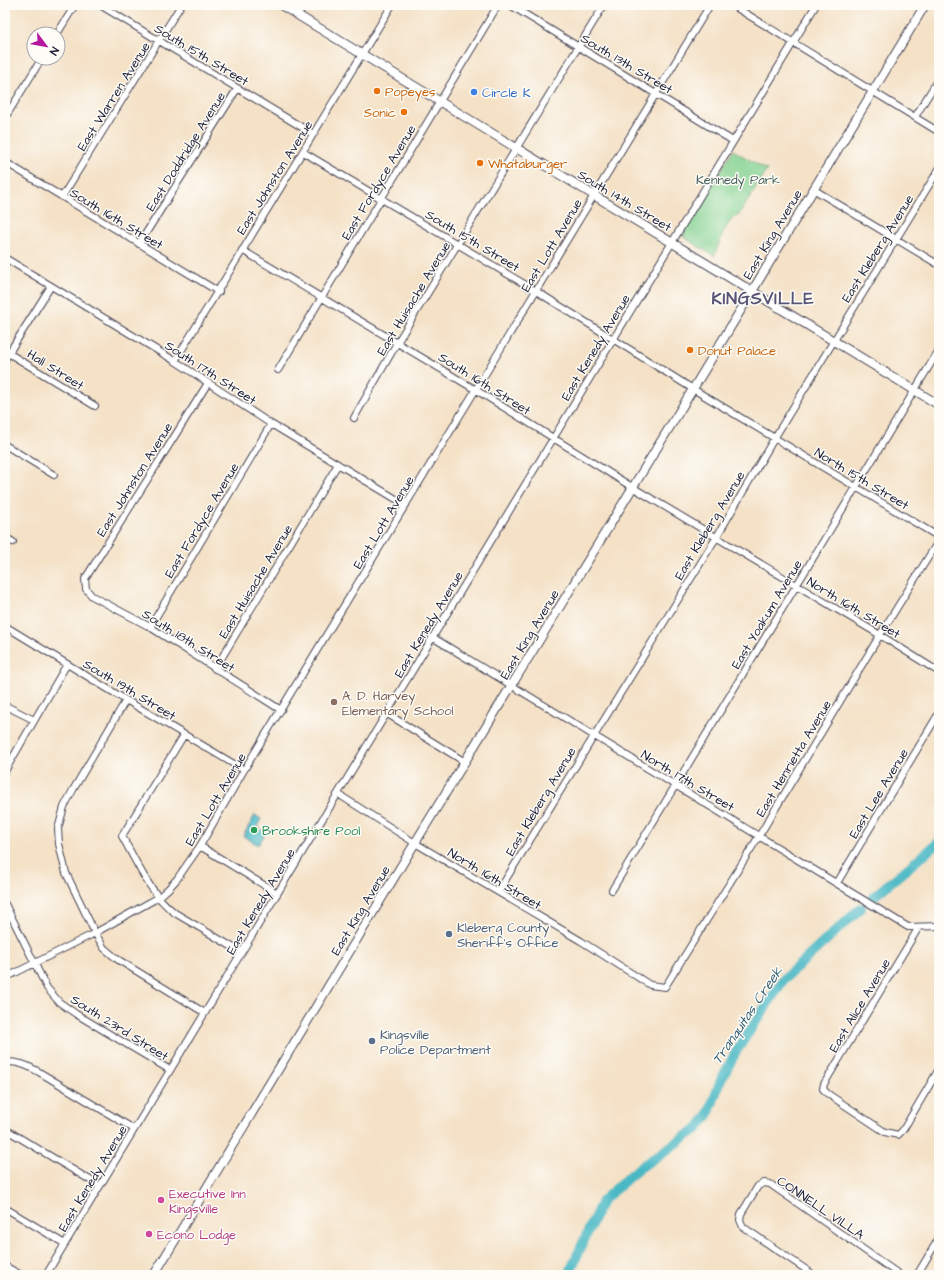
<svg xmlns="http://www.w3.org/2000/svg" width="944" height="1280" font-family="'Architects Daughter',sans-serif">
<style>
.green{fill:#84d190;stroke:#537a66}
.water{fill:#4ab8c4;stroke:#366d80}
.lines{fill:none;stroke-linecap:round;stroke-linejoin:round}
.river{stroke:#4ab8c4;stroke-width:10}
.minor-casing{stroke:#423f50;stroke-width:8}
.major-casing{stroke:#423f50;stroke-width:10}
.minor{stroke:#fff;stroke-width:6}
.major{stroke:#fff;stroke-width:8}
.food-dot{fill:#e8710a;stroke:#fdfcf7;stroke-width:1.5}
.shop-dot{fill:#3f7fe0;stroke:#fdfcf7;stroke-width:1.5}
.education-dot{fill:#8d6e63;stroke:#fdfcf7;stroke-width:1.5}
.leisure-dot{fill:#2e9e5b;stroke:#fdfcf7;stroke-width:1.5}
.service-dot{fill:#5c6f8a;stroke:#fdfcf7;stroke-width:1.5}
.hotel-dot{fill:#d1479c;stroke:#fdfcf7;stroke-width:1.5}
.labels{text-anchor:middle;stroke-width:3;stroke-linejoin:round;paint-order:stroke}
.street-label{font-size:13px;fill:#22223b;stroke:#fdfcf7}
.food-label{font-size:13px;fill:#c56008;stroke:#fdfcf7;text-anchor:start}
.shop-label{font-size:13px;fill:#366cbe;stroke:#fdfcf7;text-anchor:start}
.park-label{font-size:13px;fill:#445f59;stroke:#fdfcf7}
.education-label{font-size:13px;fill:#785e54;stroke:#fdfcf7;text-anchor:start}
.leisure-label{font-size:13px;fill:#27864d;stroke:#fdfcf7;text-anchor:start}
.service-label{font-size:13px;fill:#4e5e75;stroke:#fdfcf7;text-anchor:start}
.hotel-label{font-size:13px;fill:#b23c85;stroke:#fdfcf7;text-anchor:start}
.water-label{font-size:14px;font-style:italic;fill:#325e72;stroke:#fdfcf7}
.district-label{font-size:17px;font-weight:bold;letter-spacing:1px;fill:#5a5577;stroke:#fdfcf7}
</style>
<rect width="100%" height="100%" fill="#fdfcf7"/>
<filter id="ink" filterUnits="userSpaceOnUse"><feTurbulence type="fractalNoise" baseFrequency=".025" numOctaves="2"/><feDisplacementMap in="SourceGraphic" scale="8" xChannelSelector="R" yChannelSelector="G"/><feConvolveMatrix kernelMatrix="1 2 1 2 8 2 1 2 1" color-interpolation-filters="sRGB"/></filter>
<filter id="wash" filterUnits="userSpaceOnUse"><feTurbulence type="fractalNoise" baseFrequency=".012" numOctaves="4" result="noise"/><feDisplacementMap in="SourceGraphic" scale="16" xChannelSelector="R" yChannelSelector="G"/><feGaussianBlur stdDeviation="0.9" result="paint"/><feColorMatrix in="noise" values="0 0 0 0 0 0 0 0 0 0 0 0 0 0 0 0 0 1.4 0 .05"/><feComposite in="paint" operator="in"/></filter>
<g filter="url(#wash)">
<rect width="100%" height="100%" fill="#f4e1c6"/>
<path class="green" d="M733 150 767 170 739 215C725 220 720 243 714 256L682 236Z"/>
<path class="water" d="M255 815 261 819 257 827 266 833 258 845 243 836Z"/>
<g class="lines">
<path class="river" d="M873 897 939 842
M570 1275 571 1269 602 1201 638 1169 698 1128 708 1115 720 1082 737 1050 784 979 861 908"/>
</g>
</g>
<g filter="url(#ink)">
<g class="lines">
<g class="minor-casing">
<path id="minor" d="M100 5 313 134
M510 5 733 141
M732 5 939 132
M57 34 75 5
M915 117 939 78
M5 118 42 58
M303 152 536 291 693 389 939 537
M5 162 219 292
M813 189 939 265
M62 197 181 5
M139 244 237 89
M242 250 476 390 632 487 880 635 939 672
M5 258 175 361 271 424 406 505
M5 351 95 406
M5 359 51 286
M175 361 392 5
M278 370 498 5
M208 383 85 579 86 589 92 596 150 627 281 710
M354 418 397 343 604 5
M5 445 54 475
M5 537 13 542
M5 626 126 700 244 770
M150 627 271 424
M432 637 908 927 939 926
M215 669 338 464
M126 700 73 790 64 807 58 829 59 844 66 873 95 933 104 948 117 959 205 1013
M6 706 34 720
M386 713 465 762
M184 735 122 836C137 863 150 894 175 913L241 952
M5 771 67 664
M338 794 415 843 581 941 650 985 665 987 759 836 880 635 939 540
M200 846 277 893
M837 883 939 713
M612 890 939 350
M498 892 716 538 775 437 939 169
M5 904 47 988 59 1002 76 1014 170 1070
M919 927 824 1084 823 1089 828 1094 885 1132 898 1135 903 1130 939 1069
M5 978 95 933 159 897 168 889 177 879 200 846 244 770 710 5
M5 1062C18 1061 28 1066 39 1072L134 1129
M5 1129 100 1186
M5 1208 65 1244
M5 1266 21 1275
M46 1275 816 5
M814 1275 743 1227 740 1220 741 1214 758 1186 764 1183 770 1184 900 1275
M917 1275 939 1238"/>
</g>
<g class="major-casing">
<path id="major" d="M281 5 939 405
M154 1275 415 843 693 389 925 5"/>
</g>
<use href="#minor" class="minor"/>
<use href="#major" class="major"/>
</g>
</g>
<g class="food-dot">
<circle cx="377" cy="91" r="4"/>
<circle cx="404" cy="112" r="4"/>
<circle cx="480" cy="163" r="4"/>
<circle cx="690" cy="350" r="4"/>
</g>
<circle class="shop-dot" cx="474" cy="92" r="4"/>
<circle class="education-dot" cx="334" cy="702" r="4"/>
<circle class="leisure-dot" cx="254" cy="830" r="4"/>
<g class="service-dot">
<circle cx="449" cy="934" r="4"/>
<circle cx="372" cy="1041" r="4"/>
</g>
<g class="hotel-dot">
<circle cx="161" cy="1200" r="4"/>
<circle cx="149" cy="1234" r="4"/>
</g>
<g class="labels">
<g class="street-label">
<text transform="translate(202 54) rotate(31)" y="5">South 15th Street</text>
<text transform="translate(627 63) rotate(31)" y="5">South 13th Street</text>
<text transform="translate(113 96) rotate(-58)" y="5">East Warren Avenue</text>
<text transform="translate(185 151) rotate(-58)" y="5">East Doddridge Avenue</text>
<text transform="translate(274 177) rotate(-58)" y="5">East Johnston Avenue</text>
<text transform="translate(378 182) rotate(-59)" y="5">East Fordyce Avenue</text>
<text transform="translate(625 200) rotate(31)" y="5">South 14th Street</text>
<text transform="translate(117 218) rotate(31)" y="5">South 16th Street</text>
<text transform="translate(772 234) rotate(-59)" y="5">East King Avenue</text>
<text transform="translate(473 240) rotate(31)" y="5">South 15th Street</text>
<text transform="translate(551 245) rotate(-59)" y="5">East Lott Avenue</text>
<text transform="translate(877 248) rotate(-58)" y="5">East Kleberg Avenue</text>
<text transform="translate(413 298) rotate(-59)" y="5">East Huisache Avenue</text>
<text transform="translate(595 347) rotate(-59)" y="5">East Kenedy Avenue</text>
<text transform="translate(56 369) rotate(32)" y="5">Hall Street</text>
<text transform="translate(211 372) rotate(33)" y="5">South 17th Street</text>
<text transform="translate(485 383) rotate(32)" y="5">South 16th Street</text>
<text transform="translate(862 478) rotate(31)" y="5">North 15th Street</text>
<text transform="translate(134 479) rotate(-58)" y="5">East Johnston Avenue</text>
<text transform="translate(201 520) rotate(-59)" y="5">East Fordyce Avenue</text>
<text transform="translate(383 522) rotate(-59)" y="5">East Lott Avenue</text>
<text transform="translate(709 525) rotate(-59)" y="5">East Kleberg Avenue</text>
<text transform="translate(255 581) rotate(-59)" y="5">East Huisache Avenue</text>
<text transform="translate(854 607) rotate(31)" y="5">North 16th Street</text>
<text transform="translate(766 614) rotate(-59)" y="5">East Yoakum Avenue</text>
<text transform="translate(428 624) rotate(-59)" y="5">East Kenedy Avenue</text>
<text transform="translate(529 634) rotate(-59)" y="5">East King Avenue</text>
<text transform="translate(189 640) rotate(32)" y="5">South 18th Street</text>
<text transform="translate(130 689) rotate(31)" y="5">South 19th Street</text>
<text transform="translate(793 758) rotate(-59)" y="5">East Henrietta Avenue</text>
<text transform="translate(688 780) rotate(31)" y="5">North 17th Street</text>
<text transform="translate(878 793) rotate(-59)" y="5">East Lee Avenue</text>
<text transform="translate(215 799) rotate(-59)" y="5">East Lott Avenue</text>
<text transform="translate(540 801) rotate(-59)" y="5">East Kleberg Avenue</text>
<text transform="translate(495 878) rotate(31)" y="5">North 16th Street</text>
<text transform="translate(260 901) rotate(-59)" y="5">East Kenedy Avenue</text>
<text transform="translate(360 910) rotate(-59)" y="5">East King Avenue</text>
<text transform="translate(859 1005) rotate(-59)" y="5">East Alice Avenue</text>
<text transform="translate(120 1027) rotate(32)" y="5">South 23rd Street</text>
<text transform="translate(92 1178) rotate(-59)" y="5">East Kenedy Avenue</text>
<text transform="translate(821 1207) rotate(34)" y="5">CONNELL VILLA</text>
</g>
<g class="food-label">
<text x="385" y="96">Popeyes</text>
<text x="396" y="117" text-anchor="end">Sonic</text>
<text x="488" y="168">Whataburger</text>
<text x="698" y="355">Donut Palace</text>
</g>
<g class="shop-label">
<text x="482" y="97">Circle K</text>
</g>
<g class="park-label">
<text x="738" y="184">Kennedy Park</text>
</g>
<g class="education-label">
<text x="342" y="700">A. D. Harvey<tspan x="342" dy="15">Elementary School</tspan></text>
</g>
<g class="leisure-label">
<text x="262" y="835">Brookshire Pool</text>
</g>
<g class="service-label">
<text x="457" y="932">Kleberg County<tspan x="457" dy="15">Sheriff's Office</tspan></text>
<text x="380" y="1039">Kingsville<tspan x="380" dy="15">Police Department</tspan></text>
</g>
<g class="hotel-label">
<text x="169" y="1198">Executive Inn<tspan x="169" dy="15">Kingsville</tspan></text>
<text x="157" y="1239">Econo Lodge</text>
</g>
<g class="water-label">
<text transform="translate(747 1015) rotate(-56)" y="5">Tranquitas Creek</text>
</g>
<g class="district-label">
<text x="763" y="304">KINGSVILLE</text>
</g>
</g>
<rect width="944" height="1280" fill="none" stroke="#fdfcf7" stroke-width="20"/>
<g transform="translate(46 46) rotate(122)"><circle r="19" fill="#fdfcf7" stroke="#a5a5ac"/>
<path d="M0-3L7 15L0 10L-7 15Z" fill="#b5179e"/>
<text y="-6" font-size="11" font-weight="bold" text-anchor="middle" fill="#22223b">N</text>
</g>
</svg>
